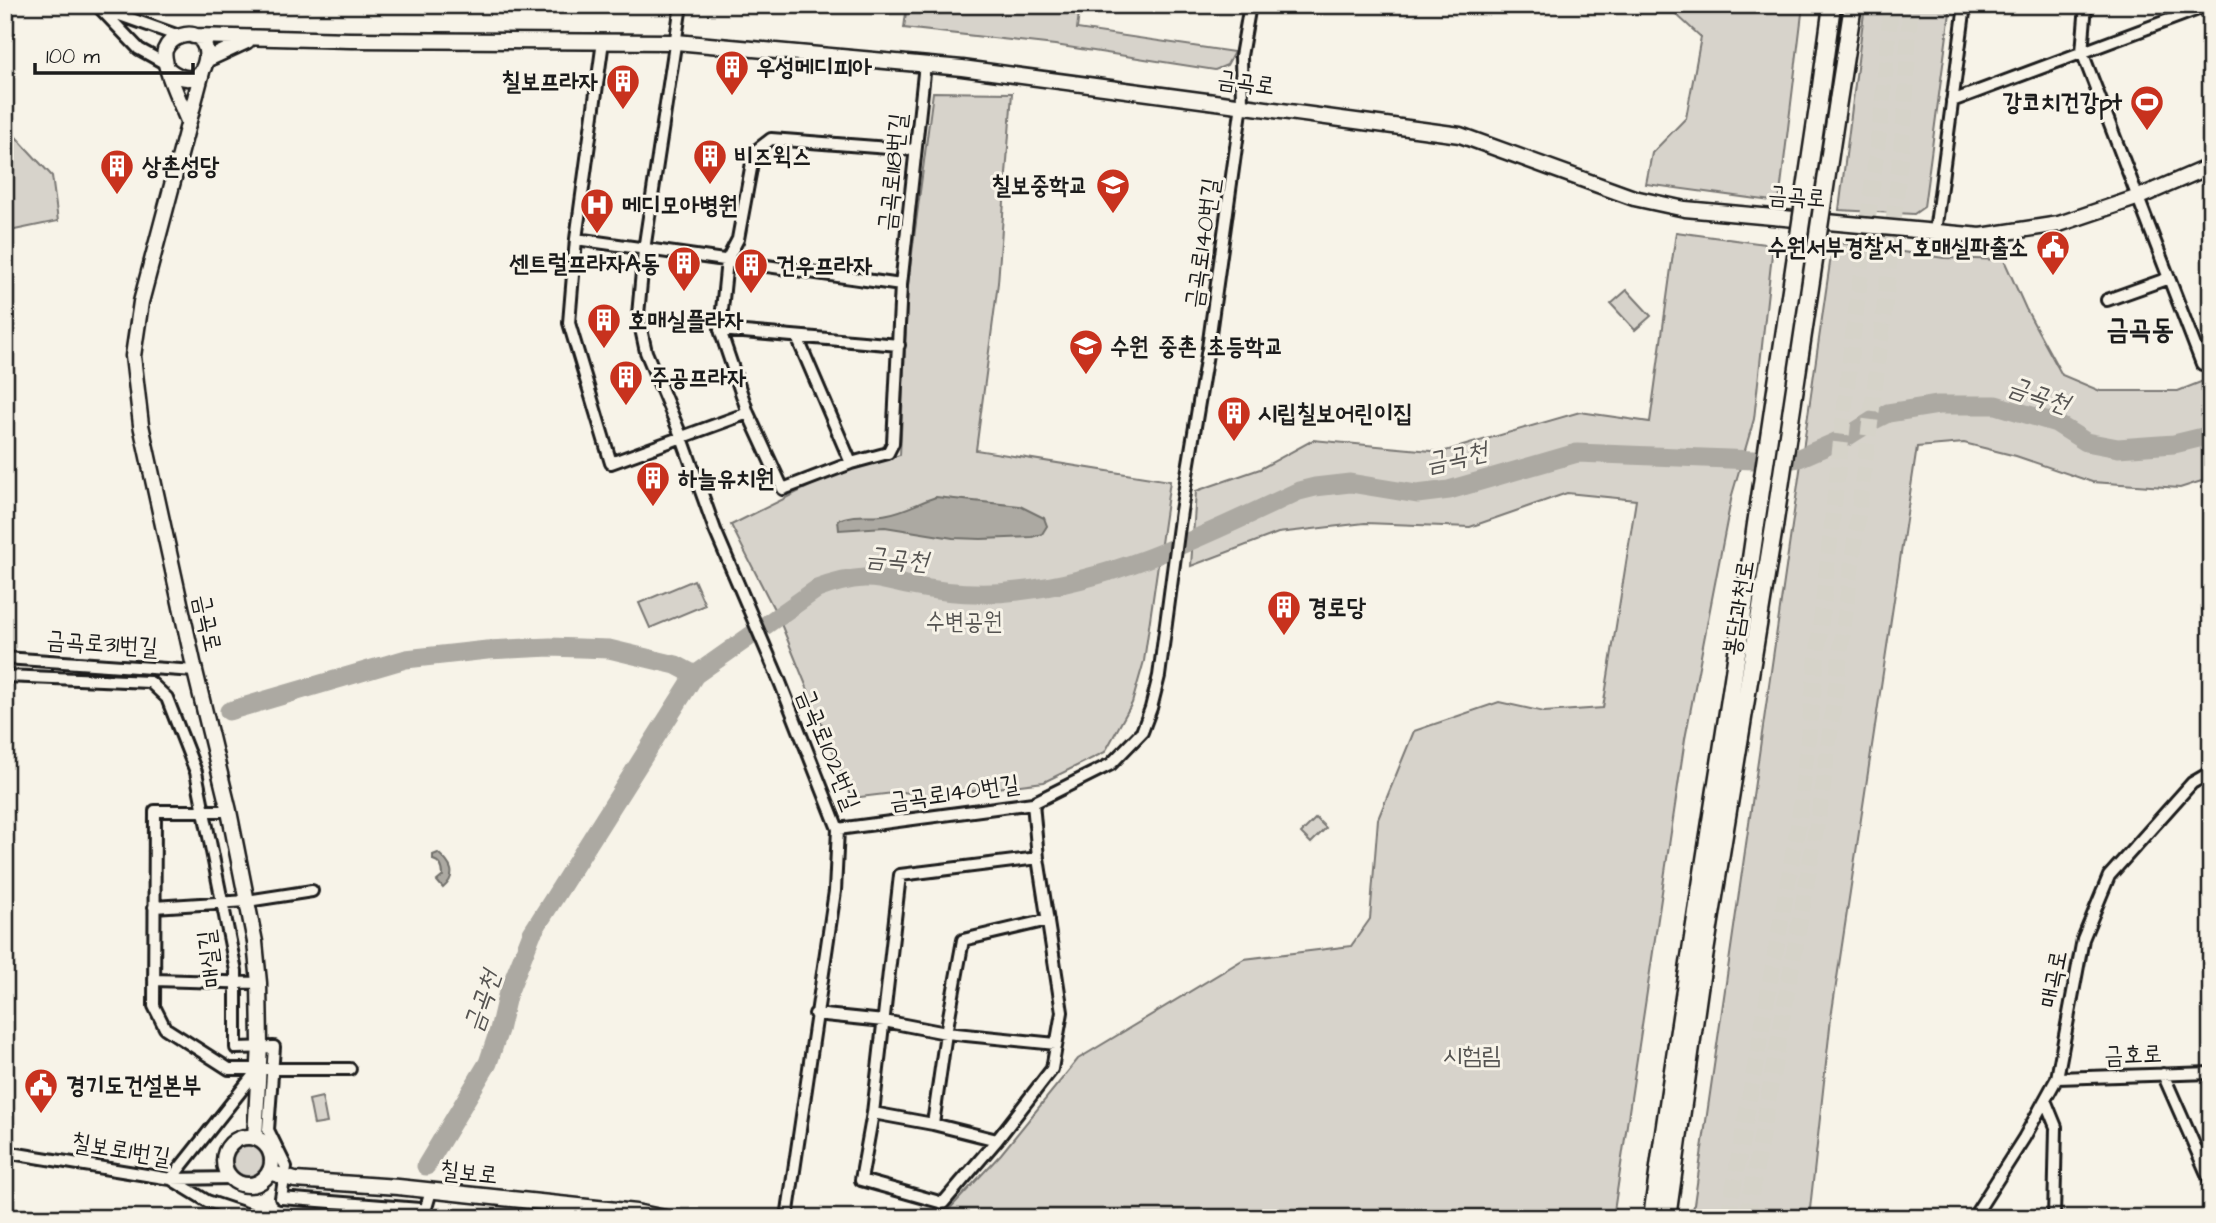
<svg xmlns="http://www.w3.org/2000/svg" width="2216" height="1223" font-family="'Architects Daughter','Poor Story',sans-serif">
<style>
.green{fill:#d7d3cb;stroke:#7a7874;stroke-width:2}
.water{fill:#aca9a2;stroke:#72716c;stroke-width:2}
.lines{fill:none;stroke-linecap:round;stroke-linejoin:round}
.river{stroke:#aca9a2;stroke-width:19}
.highway-tunnel{stroke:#d6d3c9;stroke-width:16;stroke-dasharray:16 8;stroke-linecap:butt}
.minor-casing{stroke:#1c1c1c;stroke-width:16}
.major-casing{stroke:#1c1c1c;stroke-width:19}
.highway-casing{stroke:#1c1c1c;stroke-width:21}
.minor{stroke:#f7f3e8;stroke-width:10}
.major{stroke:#f7f3e8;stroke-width:14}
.highway{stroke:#f7f3e8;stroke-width:16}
.highway-bridge-casing{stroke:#1c1c1c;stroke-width:21;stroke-linecap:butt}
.highway-bridge{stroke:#f7f3e8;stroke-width:16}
.labels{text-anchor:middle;stroke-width:6;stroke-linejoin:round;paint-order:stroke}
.poi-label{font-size:24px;font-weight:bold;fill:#1c1c1c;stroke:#f7f3e8;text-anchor:start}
.street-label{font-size:24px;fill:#1c1c1c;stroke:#f7f3e8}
.park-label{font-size:24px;fill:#545351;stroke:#f7f3e8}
.water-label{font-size:26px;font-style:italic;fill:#565452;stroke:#f7f3e8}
.quarter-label{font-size:28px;font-weight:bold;fill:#1c1c1c;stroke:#f7f3e8}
</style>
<rect width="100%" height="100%" fill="#f7f3e8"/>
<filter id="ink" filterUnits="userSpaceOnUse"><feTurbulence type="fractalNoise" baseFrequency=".0143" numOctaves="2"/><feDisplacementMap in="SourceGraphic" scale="14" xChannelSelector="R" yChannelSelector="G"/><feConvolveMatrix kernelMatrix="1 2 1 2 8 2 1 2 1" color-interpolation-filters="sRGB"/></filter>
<g filter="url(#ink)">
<path class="green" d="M907 5H1080L1077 29 1234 52 1227 65 1215 70 1055 45 904 28Z
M1666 5H1803L1779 202 1646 184 1652 153 1686 118 1701 37Z
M1865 5H1951L1924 207 1914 214 1839 210Z
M933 92 1012 93 998 283 976 450 1170 481 1144 661 1132 703 1105 752 1044 782 933 796 902 792 852 798 779 619 731 525 838 472 900 455 908 284Z
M5 125 52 176 58 221 5 232Z
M1676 232 1773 245 1754 419 1732 495 1685 739 1613 1218H941L1001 1154 1078 1059 1244 959 1351 946 1370 919 1378 819 1414 731 1499 702 1544 712 1603 708 1636 500 1567 493 1470 527 1365 523 1278 533 1191 566 1196 491 1260 469 1313 440 1442 452 1580 412 1650 422Z
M1833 242 1944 258 2004 260 2026 309 2062 375 2100 391H2178L2211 378V478L2180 488 2092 482 2016 456 1964 443 1917 447 1831 1018 1809 1218H1692Z
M1627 290 1651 316 1635 330 1611 304Z
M694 580 705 605 650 628 639 603Z
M1316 818 1326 828 1311 843 1301 833Z
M322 1097 327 1123 314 1125 309 1100Z
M233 1161a15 15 0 1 1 30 0a15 15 0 1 1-30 0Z"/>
<path class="water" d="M936 497 1020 506 1044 518 1047 526 1042 534 1032 537 981 539 953 538 885 527 839 530 838 520C858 512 870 518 888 514 905 511 920 502 936 497Z
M438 853C451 864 458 875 443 888L437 881 443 876C443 869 441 862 433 860V855Z"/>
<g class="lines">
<path class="river" d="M229 711 406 659 487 650 550 647 609 649 676 665 695 675
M426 1166 488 1063 499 1030 507 996 532 933 695 675 817 589C833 583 847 579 864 578 878 577 892 582 906 585 941 592 982 596 1018 591 1118 580 1209 533 1299 491L1315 487 1350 483 1417 494 1449 490 1577 453 1779 461 1799 458 1845 438 1872 421 1888 413 1938 405H1996L2056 423 2086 442 2118 448 2174 444 2211 435"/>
<path class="highway-tunnel" d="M1728 1218 1799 820 1852 342 1882 109 1891 5
M1747 1218 1821 802 1882 331 1905 112 1910 5"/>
<g class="minor-casing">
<path id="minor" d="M97 5 139 49 166 64
M681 5 644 250 638 315 646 352 682 438 715 530 780 682 838 829 835 891 787 1218
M2086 5 2082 52 2202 364 2211 361
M103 9 179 36
M603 41 576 239 569 323 611 463 748 413
M1952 101 2209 5
M915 150 771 139 754 152 738 239 727 260 720 330 748 413 783 489 851 463 888 453 893 443 901 285 925 64
M1935 232 1965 5
M576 239 901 285
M2107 300 2169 278
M720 330 899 345
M797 337 851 463
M5 658 195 671
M5 676 150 682 167 698 196 772 236 971V1048L274 1047 268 1130 286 1167 281 1198 420 1209 414 1218
M1033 803 1038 858 1062 1012 1052 1069 997 1140 943 1203 861 1180 873 1113 900 875 1038 858
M229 811H155L154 1006 165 1028 229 1069H350
M838 829 1033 803 1111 764 1142 732 1151 708 1159 676 1181 511 1208 348 1242 104 1241 56 1250 5
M154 907 247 901 312 891
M1048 920 963 940 946 1033 1056 1044
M154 980 259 983
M815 1014 884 1021 946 1033 933 1124
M2163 1074 2211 1183
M2057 1078 2211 1073
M2045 1100 2056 1127 2054 1218
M873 1113 933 1124 997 1140
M5 1152 171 1179 232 1178
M258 1218 207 1201 171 1179 259 1068
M423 1218 431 1191
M1973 1218 2024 1138 2057 1078 2083 939 2109 876 2192 783 2211 772"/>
</g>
<g class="major-casing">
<path id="major" d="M193 36 350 40 676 42 962 68 1460 135 1634 198 1685 209 1981 236 2059 224 2139 197 2211 166
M208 59 247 41
M169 70C211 103 221 24 181 36 174 38 168 43 165 50 161 63 182 106 188 121
M202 72 141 302 133 356 141 425 195 671 229 811 255 942 259 983 260 1044 255 1138
M224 1161a24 24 0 1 1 48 0a24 24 0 1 1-48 0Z
M269 1172 295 1180 398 1187 636 1212 665 1218"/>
</g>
<g class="highway-casing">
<path id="highway" d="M1819 101 1832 5
M1838 101 1853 5
M1652 1218C1683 986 1723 756 1756 524
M1667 1218 1699 989 1774 527"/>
</g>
<use href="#minor" class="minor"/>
<use href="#major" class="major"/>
<use href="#highway" class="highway"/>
<g class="highway-bridge-casing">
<path id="highway-bridge" d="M1756 524 1819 101
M1774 527 1838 101"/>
</g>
<use href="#highway-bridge" class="highway-bridge"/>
</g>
</g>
<defs>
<g id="building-pin" transform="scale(1.75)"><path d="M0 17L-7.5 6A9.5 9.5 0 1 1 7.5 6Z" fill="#c8321e" stroke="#f7f3e8"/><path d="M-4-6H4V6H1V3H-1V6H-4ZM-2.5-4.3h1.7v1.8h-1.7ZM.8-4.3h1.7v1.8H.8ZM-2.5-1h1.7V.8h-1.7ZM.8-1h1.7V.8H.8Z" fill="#fff"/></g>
<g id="stadium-pin" transform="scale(1.75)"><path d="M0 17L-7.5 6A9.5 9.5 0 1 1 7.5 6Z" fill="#c8321e" stroke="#f7f3e8"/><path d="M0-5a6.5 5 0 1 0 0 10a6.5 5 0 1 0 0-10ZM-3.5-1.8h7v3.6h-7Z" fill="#fff"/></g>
<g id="school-pin" transform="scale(1.75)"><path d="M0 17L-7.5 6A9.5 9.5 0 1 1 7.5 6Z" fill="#c8321e" stroke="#f7f3e8"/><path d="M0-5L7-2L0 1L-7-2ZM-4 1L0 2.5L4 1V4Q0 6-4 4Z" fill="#fff"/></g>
<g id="hospital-pin" transform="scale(1.75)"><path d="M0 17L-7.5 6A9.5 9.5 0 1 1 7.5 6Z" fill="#c8321e" stroke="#f7f3e8"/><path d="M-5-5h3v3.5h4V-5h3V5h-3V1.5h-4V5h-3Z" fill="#fff"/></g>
<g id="civic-pin" transform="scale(1.75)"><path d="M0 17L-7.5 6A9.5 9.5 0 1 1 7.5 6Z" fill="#c8321e" stroke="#f7f3e8"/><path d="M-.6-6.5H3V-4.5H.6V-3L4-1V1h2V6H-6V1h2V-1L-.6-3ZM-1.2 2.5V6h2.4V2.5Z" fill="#fff"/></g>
</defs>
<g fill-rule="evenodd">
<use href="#building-pin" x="732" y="67"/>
<use href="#building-pin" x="623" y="81"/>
<use href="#stadium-pin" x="2147" y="102"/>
<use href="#building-pin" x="710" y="156"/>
<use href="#building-pin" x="117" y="166"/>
<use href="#school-pin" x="1113" y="185"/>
<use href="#hospital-pin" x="597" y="205"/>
<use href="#civic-pin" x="2053" y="247"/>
<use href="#building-pin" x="684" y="263"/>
<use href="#building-pin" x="751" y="265"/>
<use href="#building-pin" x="604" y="320"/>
<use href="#school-pin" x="1086" y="346"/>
<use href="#building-pin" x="626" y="377"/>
<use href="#building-pin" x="1234" y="413"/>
<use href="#building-pin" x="653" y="478"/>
<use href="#building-pin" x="1284" y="607"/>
<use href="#civic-pin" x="41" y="1085"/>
</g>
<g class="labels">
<g class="poi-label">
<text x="756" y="75">우성메디피아</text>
<text x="598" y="89" text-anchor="end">칠보프라자</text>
<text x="2122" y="110" text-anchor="end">강코치건강pt</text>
<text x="734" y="164">비즈윅스</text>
<text x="142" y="174">상촌성당</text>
<text x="1088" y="193" text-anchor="end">칠보중학교</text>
<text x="622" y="213">메디모아병원</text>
<text x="2028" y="255" text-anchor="end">수원서부경찰서 호매실파출소</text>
<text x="660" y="271" text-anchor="end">센트럴프라자A동</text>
<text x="776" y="273">건우프라자</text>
<text x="628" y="328">호매실플라자</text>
<text x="1110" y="354">수원 중촌 초등학교</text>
<text x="650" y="385">주공프라자</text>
<text x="1258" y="421">시립칠보어린이집</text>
<text x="678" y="486">하늘유치원</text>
<text x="1308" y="615">경로당</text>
<text x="66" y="1093">경기도건설본부</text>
</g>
<g class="street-label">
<text transform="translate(1246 82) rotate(8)" y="8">금곡로</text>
<text transform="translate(892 172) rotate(-84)" y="8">금곡로118번길</text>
<text transform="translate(1797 196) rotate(4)" y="8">금곡로</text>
<text transform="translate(1202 243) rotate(-82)" y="8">금곡로140번길</text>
<text transform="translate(1738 608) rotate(-81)" y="8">봉담과천로</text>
<text transform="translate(208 623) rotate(78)" y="8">금곡로</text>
<text transform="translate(102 643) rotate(4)" y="8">금곡로31번길</text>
<text transform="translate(829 749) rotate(68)" y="8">금곡로102번길</text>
<text transform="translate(954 792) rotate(-8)" y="8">금곡로140번길</text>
<text transform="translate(209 959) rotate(-97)" y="8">매실길</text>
<text transform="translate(2053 979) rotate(-79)" y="8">매곡로</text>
<text transform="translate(2133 1054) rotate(-2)" y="8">금호로</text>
<text transform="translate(121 1149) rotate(9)" y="8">칠보로1번길</text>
<text transform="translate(469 1172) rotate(6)" y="8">칠보로</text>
</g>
<g class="park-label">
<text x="964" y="629">수변공원</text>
<text x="1472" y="1063">시험림</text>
</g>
<g class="water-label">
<text transform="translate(2039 394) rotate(19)" y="9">금곡천</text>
<text transform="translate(1456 456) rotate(-12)" y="9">금곡천</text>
<text transform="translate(897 558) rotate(5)" y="9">금곡천</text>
<text transform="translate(481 1001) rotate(-71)" y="9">금곡천</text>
</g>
<g class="quarter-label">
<text x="2140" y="338">금곡동</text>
</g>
</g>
<rect width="2216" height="1223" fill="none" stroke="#f7f3e8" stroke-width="28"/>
<rect x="14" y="14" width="2188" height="1195" fill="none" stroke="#1c1c1c" stroke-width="2.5" filter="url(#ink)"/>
<path d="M35 63v10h158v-10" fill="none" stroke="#1c1c1c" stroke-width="3.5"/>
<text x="46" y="63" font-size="21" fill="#1c1c1c" stroke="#f7f3e8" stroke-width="5" paint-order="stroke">100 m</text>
</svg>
